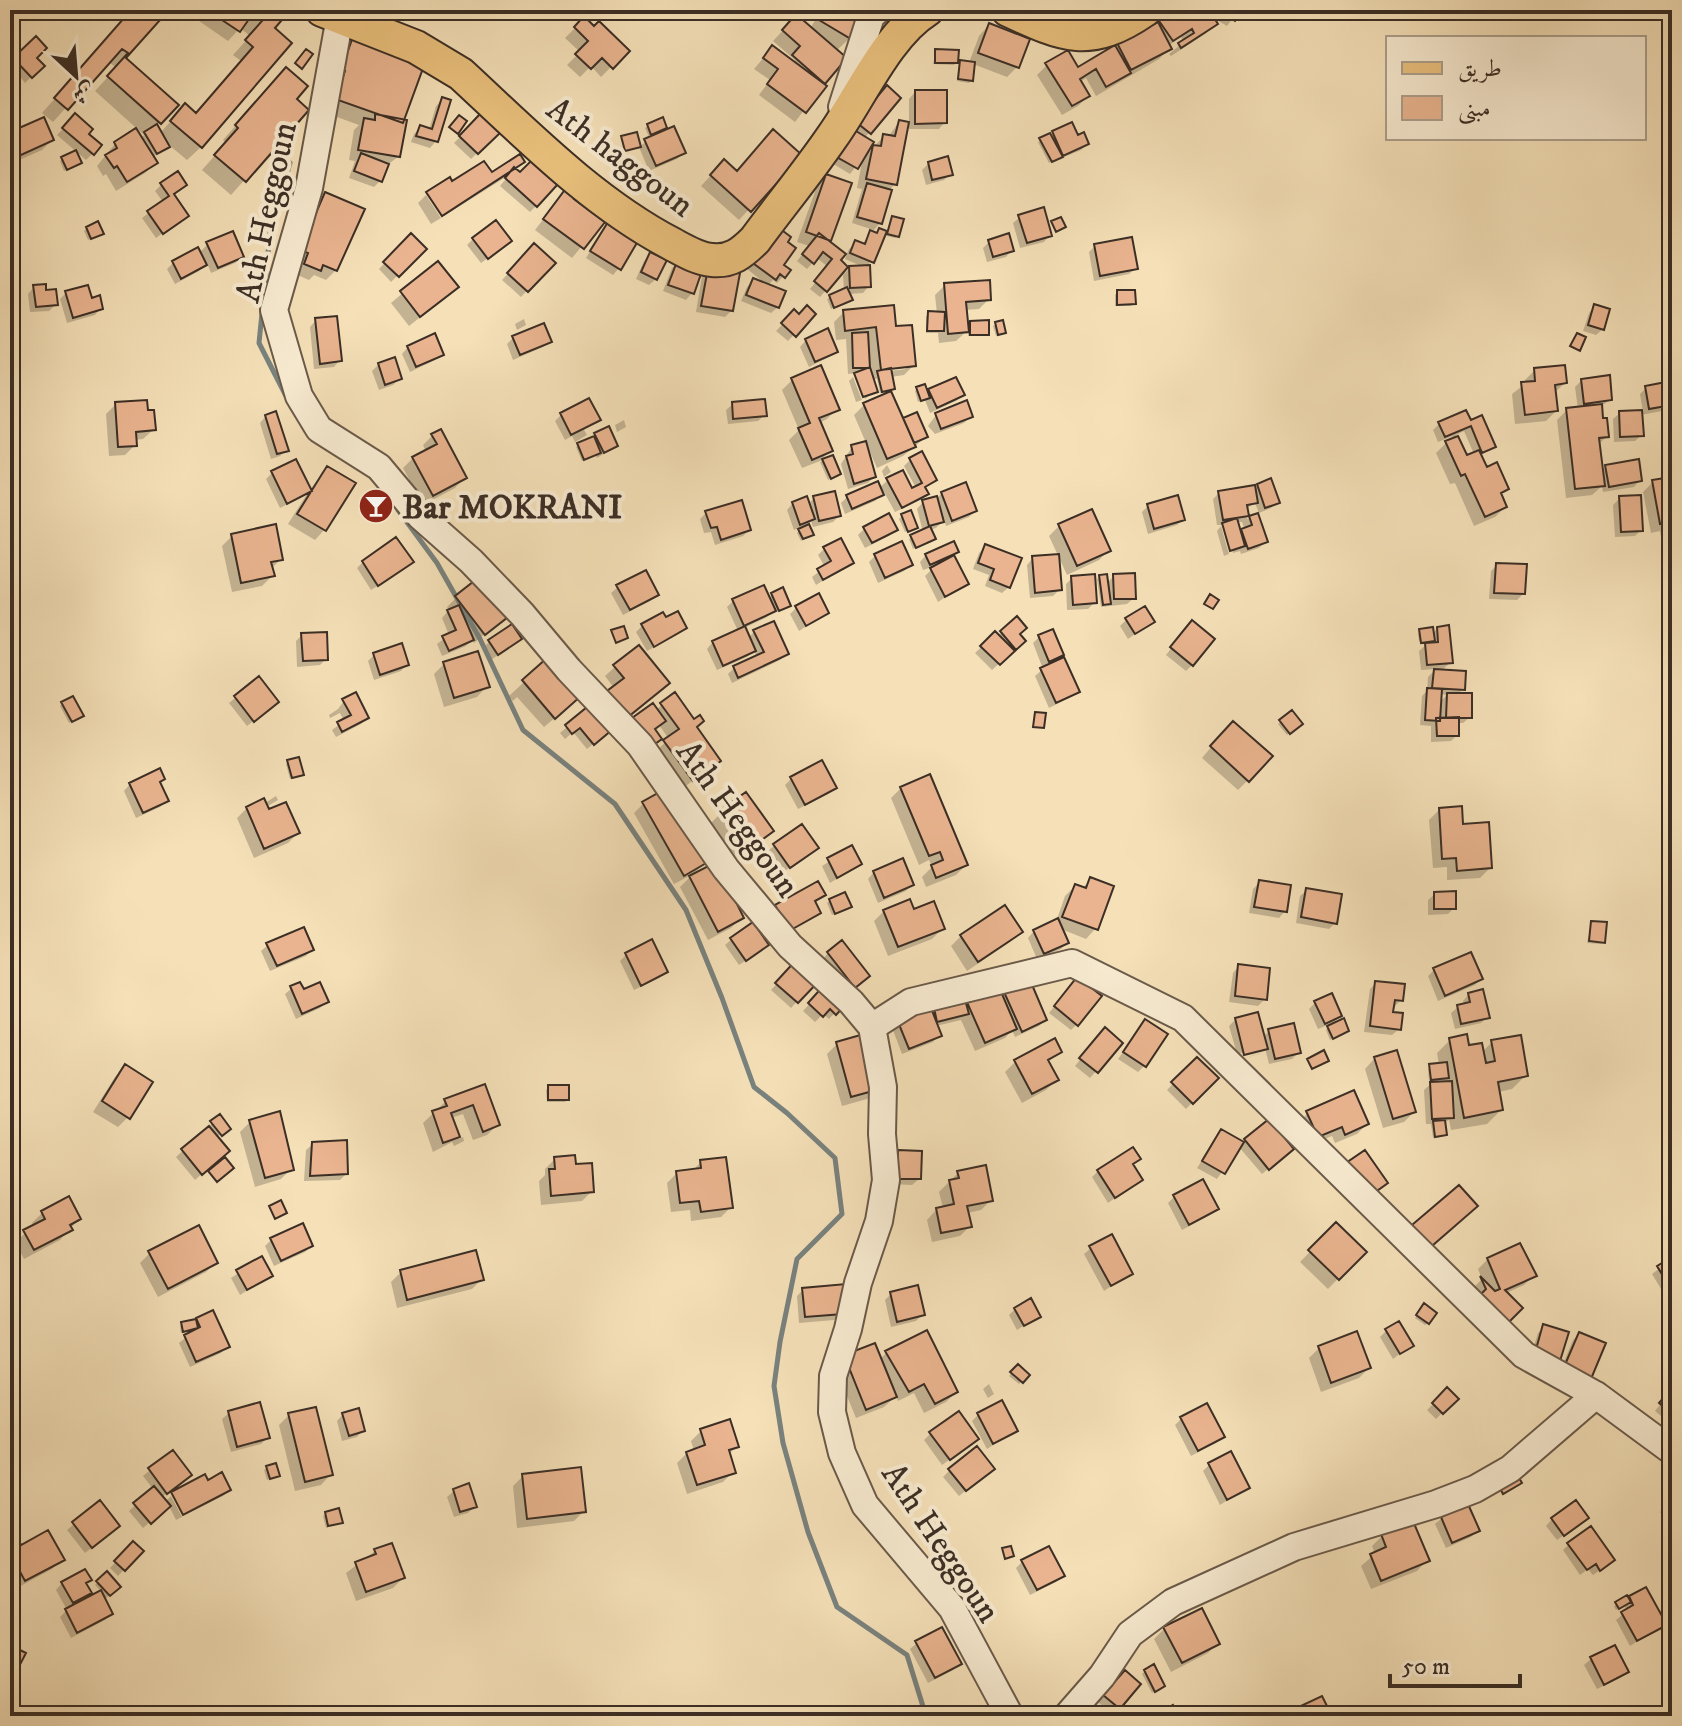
<svg xmlns="http://www.w3.org/2000/svg" width="1682" height="1726" font-family="'IM FELL DW Pica',Amiri,serif">
<style>
.shadow{fill:#0003;fill-rule:evenodd}
.lines{fill:none;stroke-linecap:round;stroke-linejoin:round}
.stream{stroke:#79827e;stroke-width:5}
.building{fill:#e9b48f;stroke:#3b2e25;stroke-width:2}
.minor-casing{stroke:#6a5a4a;stroke-width:30}
.major-casing{stroke:#3b2e25;stroke-width:36}
.minor{stroke:#f8ebd1;stroke-width:26}
.major{stroke:#eac07c;stroke-width:32}
.labels{text-anchor:middle;stroke-width:8;stroke-linejoin:round;paint-order:stroke}
.street-label{font-size:34px;fill:#3b2e25;stroke:#f8ebd1}
.poi-label{font-size:34px;font-weight:bold;fill:#3b2e25;stroke:#f8ebd1;text-anchor:start}
</style>
<rect width="100%" height="100%" fill="#f5e0b8"/>
<filter id="stains"><feTurbulence type="fractalNoise" baseFrequency=".0025" numOctaves="4"/><feColorMatrix values="0 0 0 0 .2 0 0 0 0 .09 0 0 0 0 .02 0 0 0 .5 -.17"/></filter>
<radialGradient id="worn" r=".72"><stop offset=".6" stop-color="#630" stop-opacity="0"/><stop offset="1" stop-color="#630" stop-opacity=".3"/></radialGradient>
<path class="shadow" d="M133 10H166L123 58 176 105 156 126 160 133 172 120 195 115 241 61 233 55 250 36 240 28 228 41 186 12 188 10H247L244 26 261 10H265L278 21 201 147 187 160 169 145 152 158 155 163 145 173 116 191 106 174 103 176 97 166 115 144 135 131 140 139 144 135 95 91 116 68 108 61 53 122 42 113Z
M648 10H672L660 21Z
M821 10H863L850 38 836 51 844 58 795 122 759 95 770 80 754 69 772 48 793 63 795 60 773 41 786 27 810 29Z
M1174 10H1239L1227 26 1210 16 1215 24 1205 34 1171 56 1169 54 1184 42 1181 37 1168 46 1169 49 1159 59 1096 96 1086 78 1080 82 1088 96 1078 106 1062 115 1037 75 1047 65 1077 69 1151 28Z
M584 19 627 51 601 77 591 66 580 77 567 65 580 52 565 38Z
M989 25 1017 67 1007 77 973 64 971 80 969 83 957 81 959 65 961 62 969 63 979 36Z
M354 36 401 122 399 156 386 166 380 181 374 187 349 178 355 161 349 160 354 130 359 125 323 112 340 50Z
M36 39 34 58 42 66 25 83 10 64Z
M936 51 956 63 954 65 933 64Z
M273 83 307 110 231 195 202 170 226 143 223 140Z
M915 92 945 122 939 129H909V99Z
M881 94 869 133 864 138 866 155 884 136 888 137 899 122 895 184 888 191 880 223 874 230 852 223 862 189 857 188 863 157 850 174 830 162Z
M442 100 436 141 430 148 411 142 414 134 420 128 429 130 436 106Z
M75 116 86 134 100 146 86 160 57 135Z
M480 117 497 133 471 159 454 143Z
M1071 125 1077 138 1087 144 1081 150 1049 163 1038 142Z
M648 126 665 127 657 136 684 152 677 159 649 171 639 147 650 139 645 128Z
M10 135 52 140 42 150 10 164Z
M799 155 739 220 701 186 714 172 736 173Z
M62 159 77 165 64 171 60 161Z
M523 162 515 170 536 206 530 212 500 186 509 175 444 216 429 192 451 184 491 175Z
M929 163 951 174 944 180 926 185 922 170Z
M827 176 829 240 827 242 843 255 826 290 820 297 810 289 828 267 817 258 807 269 797 261 809 246 797 242 817 186Z
M162 184 184 185 172 195 186 216 156 238 142 218 163 202 155 191Z
M326 194 336 270 326 280 314 275 309 280 295 274 316 204Z
M426 195 441 218 431 224 418 203Z
M571 199 602 222 572 258 535 230 558 200Z
M1020 217 1050 235 1044 242 1020 248 1013 223Z
M892 218 897 236 895 238 883 235 868 266 869 286 863 293 848 294V302L831 309 827 299 844 290 843 275 850 268H866L845 259 849 249 856 243 862 245 870 233 876 235 880 230 887 233Z
M87 228 99 236 88 240 84 231Z
M602 231 619 268 613 275 586 258Z
M411 236 424 249 391 282 379 269Z
M788 238 781 265 788 271 777 283 773 280 767 286 778 307 771 313 741 301 747 287 754 280 766 284 746 268Z
M473 239 503 247 481 263 467 245Z
M989 242 1012 250 1006 257 987 262 983 248Z
M208 244 242 256 235 263 211 273 207 263 199 271 175 284 167 269 173 263 199 253Z
M534 246 553 263 521 297 502 280Z
M1095 246 1136 268 1129 274 1094 281 1089 252Z
M651 254 656 279 649 285 636 279 644 261Z
M679 261 701 270 692 293 686 300 663 291 672 268Z
M437 264 446 297 409 326 391 303Z
M709 270 732 310 725 317 696 312 702 276Z
M945 285 989 299 979 309 965 310 966 327 971 322 987 334 985 336H968V330L956 341 939 343 938 333H926V316L937 314 935 295Z
M34 287 44 292 56 304 49 311 30 312 28 294Z
M1117 292 1134 303 1131 306H1115V295Z
M66 293 91 300 101 308 95 315 67 323 60 299Z
M1595 306 1603 329 1596 335 1583 331 1589 313Z
M794 312 799 316 813 314 788 341 776 331Z
M844 312 894 329 914 365 904 375 891 377 893 388 891 391 880 393 877 379H872L876 391 865 399 857 375H855L857 373 848 374 846 339 836 340 834 322ZM906 365V369L881 372V368Z
M524 319 526 325 517 330 515 324Z
M316 320 340 360 334 367 314 369 310 327Z
M996 324 1004 332 1001 335 996 336 993 326Z
M513 338 550 341 543 347 513 360 507 344Z
M806 340 836 351 829 357 809 367 800 347Z
M408 347 442 354 435 360 410 372 402 354Z
M379 364 400 378 393 385 379 390 372 371Z
M1535 370 1565 383 1554 393 1556 411 1546 421 1515 424 1512 394 1525 384V380Z
M853 377 862 400 856 402 849 381Z
M792 380 837 409 827 419 819 423 831 450 820 461 802 468 789 440 799 430 782 390Z
M1582 380 1610 400 1600 407 1607 436 1598 445 1601 472 1606 466 1640 480 1634 487 1603 492 1602 486 1592 495 1566 498 1557 420 1567 410 1578 409 1575 387Z
M1670 383 1672 405 1667 410 1641 415 1642 435 1635 441 1614 442 1613 419 1620 413 1643 412 1640 394 1646 388Z
M917 389 926 394 930 391 962 395 956 401 930 413 925 400 918 402 915 391Z
M116 404 154 429 143 439 134 440 135 445 125 455 109 456 106 414Z
M733 404 765 415 758 421 728 424 726 410Z
M863 406 902 421 926 437 903 456 877 468 869 450 867 451 874 477 868 483 848 489 841 464 852 447 866 443 854 415Z
M561 415 598 419 584 430 587 435 575 442 572 436 565 440 555 421Z
M936 415 971 416 964 423 935 434 928 426Z
M266 416 286 450 280 456 271 459 260 423Z
M624 420 626 427 617 432 615 425Z
M1470 422 1493 447 1480 456 1486 469 1506 489 1500 495 1505 507 1495 517 1474 526 1455 483 1450 484 1436 453 1453 436 1438 442 1433 430 1439 424ZM1464 431 1474 454 1466 458 1456 435Z
M433 435 464 478 455 488 423 505 403 468 413 458 426 452 423 445Z
M596 435 616 446 597 458 596 455 582 461 576 447Z
M832 457 839 474 828 480 820 462Z
M910 460 935 480 924 489 926 493 920 500 895 512 884 492 875 501 845 514 841 503 847 497 879 488 888 480 911 491 916 488 904 466Z
M887 465 891 472 884 477 882 471Z
M327 468 324 530 315 540 288 524 307 494 280 508 266 479 272 473 309 491Z
M1653 482 1672 489V552L1664 553 1660 531 1651 533 1643 492Z
M1258 486 1278 502 1271 508 1259 513 1255 503 1246 509 1247 519 1257 515 1266 541 1259 548 1241 554 1240 551 1233 553 1225 525H1217L1213 499 1219 493 1253 490ZM1236 522H1242L1245 530 1239 532Z
M942 493 975 511 969 517 946 526 944 520 936 528 930 530 931 541 913 549 909 539 923 532 917 509 923 502 937 498Z
M814 498 839 516 833 522 813 527 811 521 808 525 812 534 801 541 797 533 803 526 794 530 787 510 793 503 808 504Z
M1620 498 1641 530 1635 536 1615 537 1613 505Z
M1148 506 1183 519 1177 525 1148 534 1142 512Z
M1091 511 1109 550 1099 560 1067 575 1049 536 1059 526Z
M706 513 749 530 743 536 715 545 711 532 704 533 700 519Z
M902 516 915 527 905 532 899 519Z
M1221 526 1229 554 1224 556 1217 531Z
M865 528 896 529 889 536 865 548 858 535Z
M232 536 281 559 271 569 272 576 262 586 232 592 222 546Z
M986 546 1009 587 1002 593 985 586 989 575 973 569 979 553Z
M824 549 852 562 816 585 812 577 825 567 818 555Z
M956 552 952 556 966 584 938 602 925 576 935 566 923 570 920 562 926 555Z
M875 556 911 564 904 571 878 583 869 562Z
M1033 558 1060 589 1053 596 1030 598 1027 565Z
M363 562 405 568 371 590 357 568Z
M1497 565 1523 594 1517 600 1489 599 1491 571Z
M1114 576 1134 598 1127 604 1101 607 1097 579 1100 577 1106 584Z
M1072 578 1095 602 1088 609 1067 610 1066 584Z
M618 587 657 595 650 601 623 615 611 593Z
M772 595 787 608 776 612 775 609 767 617 744 628 748 638 754 632 787 654 780 660 732 683 728 674 734 668 757 658 754 650 747 657 717 670 707 649 713 642 738 631 727 607 733 601 768 599Z
M457 597 505 617 474 643 472 640 466 646 442 656 437 644 449 635 442 618 449 610 447 607Z
M796 608 827 613 799 631 790 614Z
M1017 619V647L992 670 975 653 995 634 998 636Z
M665 620 685 628 678 634 647 651 636 632 643 625Z
M1126 620 1153 621 1128 639 1120 626Z
M1438 628 1451 662 1441 671 1463 689 1457 695 1470 717 1463 723H1457V735L1451 741 1431 742V726L1420 725 1422 696 1427 691 1428 677 1436 669 1421 670 1419 651 1427 644 1432 643V639L1419 641 1418 634 1420 631 1432 634ZM1439 694 1447 695 1439 703Z
M1186 629 1192 665 1186 671 1166 655Z
M302 635 326 659 320 665 297 667 296 641Z
M1039 637 1061 655 1052 664 1078 691 1071 697 1049 708 1035 676 1043 669 1033 643Z
M520 639 491 660 483 648 489 642Z
M477 654 487 686 477 697 444 707 434 674 444 664Z
M374 655 407 664 401 671 374 680 368 661Z
M547 661 569 706 544 727 517 697 513 701 509 696Z
M615 667 657 693 614 688 605 676Z
M258 679 270 708 247 726 229 703Z
M674 695 694 722 699 718 702 721 695 728 718 761 682 789 655 752 669 739 659 725 653 730 660 739 645 751 627 726 653 706 656 710Z
M344 701 367 718 361 724 336 737 332 730 344 721 340 713 330 718 329 715 338 709Z
M62 704 79 718 69 723 60 706Z
M592 706 604 735 587 749 573 732 565 739 560 733Z
M1292 713 1301 724 1287 735 1278 724Z
M1223 733 1248 780 1238 790 1202 758Z
M288 762 301 774 299 776 290 779 286 764Z
M791 779 834 787 828 794 798 809 785 785Z
M130 784 166 801 160 807 136 818 124 791Z
M901 788 966 865 956 875 926 887 922 877 932 867 929 860 919 865 891 798Z
M276 796 278 800 266 807 298 833 288 843 254 858 237 818 247 808 265 803Z
M644 803 706 862 693 874 674 884 634 813Z
M1439 810 1462 826 1490 868 1480 878 1447 880V867L1433 868 1429 820Z
M721 813 772 830 737 858 711 823Z
M775 845 810 854 783 872 768 851Z
M851 848 860 864 830 883 822 866Z
M874 872 912 884 906 891 878 903 868 879Z
M691 876 741 918 731 928 708 940 680 887Z
M1091 880 1096 928 1086 939 1061 929 1067 943 1061 949 1037 959 1028 938 1034 931 1056 922 1065 896 1075 886 1082 888Z
M1259 883 1285 911 1279 918 1249 913 1253 889Z
M1307 890 1335 923 1329 929 1296 923 1300 896Z
M1435 894 1454 908 1448 914 1428 915V900Z
M830 900 847 909 832 915 827 903Z
M1004 908 1020 932 1010 942 967 971 951 946 961 936Z
M884 911H913L942 929 932 939 888 956 874 921Z
M1592 923 1603 942 1601 944 1587 943Z
M732 939 760 951 739 965 725 945Z
M651 942 666 972 659 978 634 990 620 961 626 955Z
M268 945 312 949 306 956 270 971 261 951Z
M828 953 861 982 848 993 822 960Z
M797 962 817 980 791 1008 771 990Z
M1239 966 1265 999 1258 1006 1229 1002 1233 973Z
M1434 970 1481 978 1475 985 1438 1001 1428 976Z
M1376 983 1401 1000 1395 1006H1392L1391 1014 1399 1029 1392 1035 1364 1032 1370 989Z
M1071 986 1077 1024 1071 1030 1049 1013Z
M825 987 843 1004 829 1019 823 1014 815 1022 803 1011Z
M292 988 303 992 326 1002 320 1008 296 1019 285 994Z
M1005 993 1045 1020 1039 1026 1015 1037 1012 1030 1005 1038 975 1051 961 1020 936 1026 939 1035 933 1042 902 1054 891 1025 928 1006 964 1005 968 1002 1001 997Z
M1469 994 1487 1017 1481 1023 1455 1029 1451 1013 1458 1007 1464 1006 1463 1001Z
M1315 1003 1340 1016 1329 1027 1347 1031 1330 1040 1326 1030 1332 1023 1318 1029 1309 1009Z
M1236 1019 1263 1037 1269 1031 1298 1053 1292 1059 1269 1064 1265 1048 1259 1054 1238 1060 1261 1053V1048L1237 1054 1229 1026Z
M1145 1022 1144 1066 1138 1072 1118 1059Z
M1099 1036 1120 1043 1090 1078 1075 1066Z
M1450 1040 1482 1052 1492 1042 1526 1075 1512 1089 1498 1092 1501 1110 1487 1124 1451 1130 1449 1120 1443 1123 1445 1135 1433 1138 1431 1124H1426L1424 1090 1434 1081 1429 1082 1428 1069 1439 1065 1437 1053Z
M837 1044 877 1089 867 1099 842 1106 827 1054Z
M1060 1051 1047 1063 1056 1080 1046 1090 1022 1103 1005 1072 1015 1062Z
M1375 1058 1414 1112 1404 1122 1383 1128 1365 1069Z
M1197 1059 1216 1078 1186 1109 1167 1090Z
M125 1067 128 1117 118 1127 93 1112 115 1077Z
M484 1087 497 1125 487 1135 473 1140 463 1114 451 1118 459 1139 463 1137 464 1141 454 1146 452 1142 433 1152 423 1123 446 1101Z
M549 1087 567 1099 565 1102H547L546 1090Z
M1308 1113 1367 1124 1357 1134 1335 1143 1332 1136 1308 1146 1298 1123Z
M219 1117 228 1128 216 1138 221 1157 195 1180 176 1157Z
M250 1122 291 1169 281 1179 255 1187 240 1132Z
M1269 1122 1285 1155 1262 1174 1239 1147 1217 1179 1197 1168 1221 1131 1242 1144Z
M313 1144 346 1174 340 1180 304 1181 306 1150Z
M899 1152 919 1179 912 1185 892 1184 893 1159Z
M555 1159 574 1166 592 1191 582 1201 541 1205 539 1181 545 1175V1169Z
M701 1162 731 1207 721 1217 691 1221 690 1210 671 1212 667 1183 677 1173 692 1171Z
M1131 1165 1141 1180 1108 1203 1092 1177 1098 1171Z
M958 1173 991 1200 981 1210 967 1213 970 1226 960 1236 932 1242 927 1220 937 1209 943 1208 939 1192Z
M1202 1182 1217 1209 1210 1215 1182 1230 1168 1203 1174 1197Z
M42 1213 79 1219 60 1240 24 1259 15 1242 34 1226 32 1223Z
M1336 1225 1364 1252 1328 1289 1300 1262Z
M271 1240 311 1246 305 1252 274 1266 265 1246Z
M1091 1248 1131 1273 1104 1291 1084 1254Z
M150 1253 216 1262 206 1272 158 1297 140 1263Z
M261 1259 270 1276 240 1295 231 1278Z
M1488 1259 1534 1275 1524 1285 1506 1293 1490 1338 1472 1289 1482 1279 1478 1269Z
M1672 1259V1303L1670 1304 1652 1274Z
M401 1272 482 1279 472 1289 397 1308 391 1282Z
M803 1290 841 1314 834 1320 799 1323 797 1296Z
M891 1294 923 1314 916 1321 891 1327 885 1300Z
M1422 1308 1428 1323 1425 1325 1415 1318Z
M1015 1309 1039 1316 1017 1330 1009 1315Z
M197 1320 227 1346 221 1353 190 1367 179 1343 195 1330 181 1333 180 1326Z
M1544 1327 1566 1333 1530 1359 1538 1333Z
M1386 1331 1411 1345 1393 1359 1380 1337Z
M1579 1334 1604 1344 1559 1374 1573 1340Z
M1319 1348 1369 1368 1359 1378 1321 1392 1309 1358Z
M886 1353 956 1392 946 1402 924 1413 914 1393 898 1401 896 1396 884 1407 856 1418 835 1367 879 1360Z
M1018 1367 1027 1375 1019 1384 1009 1376Z
M989 1384 994 1394 988 1398 983 1389Z
M1447 1390 1456 1399 1436 1419 1427 1410Z
M1672 1390V1425L1655 1411Z
M229 1413 267 1438 261 1444 231 1452 222 1419Z
M343 1414 363 1430 357 1437 342 1441 337 1421Z
M289 1415 331 1474 321 1485 295 1491 279 1425Z
M978 1415 1016 1430 987 1449 972 1421Z
M1182 1418 1222 1437 1216 1443 1191 1456 1175 1425Z
M701 1431 737 1446 728 1455 733 1472 723 1482 687 1494 677 1463 687 1453 694 1451 691 1441Z
M930 1434 970 1445 942 1465 924 1440Z
M172 1452 183 1481 161 1498 165 1502 171 1496 182 1517 176 1520 169 1506 143 1528 129 1511 153 1489 143 1476Z
M1230 1454 1248 1487 1220 1505 1203 1471 1209 1465Z
M267 1468 277 1475 267 1480 264 1470Z
M950 1470 986 1475 959 1496 943 1477Z
M523 1476 584 1511 574 1521 517 1528 513 1486Z
M207 1483 229 1490 223 1496 185 1515 174 1493Z
M454 1491 475 1506 468 1513 454 1517 447 1497Z
M1672 1501V1527L1660 1512Z
M99 1503 112 1532 85 1553 67 1530Z
M326 1514 340 1522 326 1528 323 1516Z
M1442 1518 1477 1531 1471 1537 1446 1548 1435 1524Z
M1552 1519 1580 1524 1557 1540 1546 1526Z
M1382 1536 1427 1560 1417 1571 1371 1589 1361 1566 1375 1554 1372 1546Z
M133 1544 141 1551 118 1576 110 1568Z
M1569 1544 1606 1566 1593 1575 1588 1569 1580 1575 1563 1550Z
M10 1548H20L62 1559 52 1569 15 1589 10 1581Z
M1048 1548 1062 1576 1056 1582 1030 1595 1016 1568 1022 1562Z
M375 1551 403 1578 393 1588 356 1601 346 1573Z
M107 1574 118 1587 104 1600 111 1614 105 1620 71 1638 60 1617 67 1610 56 1590 62 1583 89 1580 85 1584 89 1593 79 1602 102 1592 95 1585Z
M1630 1597 1664 1624 1630 1646 1616 1620 1627 1611 1624 1605 1616 1610 1614 1606Z
M1164 1629 1218 1643 1208 1653 1171 1672 1154 1639Z
M917 1643 959 1663 953 1670 928 1683 910 1649Z
M1614 1647 1626 1671 1620 1678 1597 1689 1584 1665 1591 1659Z
M1145 1671 1160 1688 1152 1693 1142 1674Z
M1119 1679 1139 1684 1112 1714 1098 1702Z"/>
<g class="lines">
<path class="stream" d="M286 396 259 343 270 233 290 163
M398 510 437 563 480 639 523 730 615 804 686 910 722 998 754 1087 787 1113 835 1158 842 1214 797 1259 780 1342 774 1386 783 1443 808 1532 837 1607 907 1655 926 1716"/>
</g>
<path class="building" d="M131 10H169L126 58 179 105 161 124 107 76 128 53 122 49 68 110 54 98Z
M207 10H251L254 12 240 32Z
M258 10H268L281 21 275 28 292 43 202 148 170 121 185 103 196 113 253 47 245 40 262 21 254 15Z
M825 10H866L851 39 819 20Z
M1170 10H1209L1218 24 1181 48 1178 43 1194 33 1192 29 1173 41 1157 18Z
M1217 10H1242L1235 21Z
M796 14 847 58 825 84 792 55 800 46 782 30Z
M584 16 594 26 599 21 630 51 613 69 602 58 591 69 575 54 588 41 574 27Z
M1158 22 1172 49 1131 70 1117 43Z
M989 23 1030 39 1019 68 978 53Z
M354 34 426 60 403 123 335 99 345 71 341 70Z
M36 36 47 48 37 58 45 66 32 78 13 58Z
M772 45 827 86 806 113 767 84 778 69 763 58Z
M1115 45 1131 73 1106 87 1096 69 1080 79 1090 96 1072 106 1045 63 1068 50 1078 67Z
M306 49 313 54 302 69 295 63Z
M935 49 959 50 958 63H935Z
M960 60 975 62 973 81 958 79Z
M286 67 308 86 297 99 309 110 246 182 214 155 238 128 235 125Z
M887 85 901 98 871 134 856 122Z
M915 90H947V123L915 124Z
M442 97 451 100 438 142 416 136 420 125 432 129Z
M75 113 93 129 89 134 102 145 94 155 62 128Z
M375 114 407 120 400 157 358 150 364 118 375 120Z
M480 114 500 133 478 154 459 136Z
M459 115 467 121 458 134 449 127Z
M44 117 54 140 10 160V132Z
M663 117 667 128 651 135 647 124Z
M899 120 909 122 897 185 866 179 873 145 881 146 883 134 895 136Z
M1072 122 1078 135 1084 132 1089 144 1063 156 1052 131Z
M157 124 170 147 157 154 144 132Z
M674 126 686 153 656 166 644 139Z
M136 128 158 163 127 182 117 166 114 168 105 155 117 148 114 142Z
M851 128 874 142 858 169 835 156Z
M773 129 802 155 751 212 710 175 724 159 737 171Z
M637 132 641 147 625 151 621 136Z
M1050 133 1063 157 1052 162 1039 138Z
M76 150 82 163 67 170 61 157Z
M361 153 389 164 382 182 354 171Z
M520 154 525 162 442 216 426 192 450 177 452 181 484 161 492 172Z
M948 156 953 175 932 180 928 162Z
M531 161 558 184 537 207 505 178 514 167 520 172Z
M178 171 187 185 174 194 189 216 163 234 147 211 169 196 160 183Z
M826 174 852 183 831 241 806 232Z
M867 183 892 190 882 224 857 217Z
M567 187 577 195 574 199 605 222 584 249 543 219Z
M325 192 365 209 337 271 323 265 321 271 304 264 308 253 300 250Z
M1044 207 1052 236 1027 243 1018 215Z
M892 216 904 219 899 237 887 234Z
M1061 217 1066 227 1056 232 1051 221Z
M496 220 512 241 488 259 472 238Z
M98 221 104 234 91 239 86 227Z
M608 222 638 241 621 270 590 251Z
M775 225 791 237 788 242 796 248 784 265 791 270 785 278 780 274 776 280 750 261Z
M879 228 887 231 874 263 850 253 855 240 865 244 870 230 877 233Z
M233 231 244 257 218 268 206 242Z
M411 233 427 249 399 277 383 262Z
M819 233 846 254 841 260 848 267 827 292 814 281 832 259 823 252 814 264 802 254Z
M1009 233 1014 251 993 257 988 240Z
M1132 237 1138 269 1100 276 1094 244Z
M534 243 556 263 528 292 507 273Z
M198 247 207 265 181 279 172 261Z
M650 252 667 260 657 280 641 272Z
M678 259 703 268 694 294 668 285Z
M438 261 459 287 420 317 400 291Z
M870 265 871 287 850 288 849 266Z
M708 268 740 273 733 311 701 306Z
M753 278 786 291 779 308 746 295Z
M990 280 991 300 966 302 969 332 948 334 944 283Z
M46 284V290L56 289 58 305 36 307 33 285Z
M88 285 92 298 100 295 103 309 73 318 65 291Z
M847 287 853 300 834 308 829 295Z
M1117 290H1135L1136 304 1117 305Z
M1594 304 1610 309 1604 330 1588 325Z
M807 305 816 314 796 337 781 323 794 309 799 314Z
M894 305 896 326 912 325 916 366 881 370 876 327 845 331 843 310Z
M928 311 945 312 944 331H927Z
M337 316 342 361 320 364 315 318Z
M989 320V335H970V321Z
M1003 320 1006 333 998 335 995 322Z
M544 323 552 342 520 355 512 336Z
M828 328 838 352 815 362 805 339Z
M868 332 870 368H853L852 333Z
M435 333 444 355 416 367 407 346Z
M1577 333 1586 337 1580 351 1570 346Z
M395 357 402 379 385 385 378 363Z
M821 365 840 410 819 418 833 451 812 460 798 428 810 423 791 378Z
M1565 365 1567 383 1555 385 1558 411 1525 415 1521 382 1535 381 1534 368Z
M870 367 878 392 863 397 854 373Z
M891 368 895 389 882 392 877 371Z
M1610 375 1612 400 1584 404 1581 379Z
M956 377 965 395 937 408 928 389Z
M1671 381 1672 405 1649 409 1645 386Z
M925 384 930 398 921 401 916 387Z
M891 391 916 447 887 459 863 403Z
M589 398 601 420 571 435 560 413Z
M765 399 767 416 733 419 732 402Z
M147 400 148 410H154L156 430 136 432 137 446 118 447 115 402Z
M967 400 973 417 941 429 935 413Z
M1602 404 1603 418H1607L1609 437 1599 438 1605 486 1575 489 1566 408Z
M1466 410 1471 420 1482 415 1496 447 1482 453 1471 426 1445 437 1438 422Z
M1642 410 1644 436 1620 437 1619 411Z
M276 411 289 451 277 454 265 415Z
M917 412 928 437 914 443 903 418Z
M609 426 618 446 604 453 594 433Z
M441 429 467 478 433 496 412 457 437 444 431 434Z
M594 436 601 453 584 460 577 443Z
M1458 436 1467 455 1479 450 1487 467 1497 462 1509 489 1501 493 1507 507 1485 517 1465 474 1461 476 1445 441Z
M866 441 876 477 854 484 846 456 853 454 851 445Z
M922 451 937 480 925 487 929 494 902 508 886 478 903 470 912 488 922 483 909 458Z
M833 455 841 474 831 479 822 459Z
M296 459 312 491 287 504 271 471Z
M1639 459 1642 481 1609 487 1605 465Z
M327 466 356 483 326 531 297 514Z
M1671 477 1672 485V538L1669 522 1660 524 1652 480Z
M1271 478 1280 503 1265 508 1257 484Z
M878 481 884 495 852 509 846 495Z
M966 482 977 511 952 521 941 492Z
M1255 485 1258 503 1247 505 1249 516 1223 520 1218 491Z
M835 491 841 516 819 521 813 496Z
M1178 495 1185 520 1154 529 1147 504Z
M1641 495 1643 531 1621 532 1619 496Z
M807 496 815 519 800 525 792 502Z
M937 496 944 522 929 526 922 500Z
M742 500 751 530 721 540 717 527 711 528 705 511Z
M1092 509 1111 551 1077 566 1058 524Z
M911 510 918 528 908 532 901 514Z
M889 513 898 530 872 543 863 527Z
M1258 513 1268 542 1248 549 1241 529 1252 525 1249 516Z
M1237 518 1245 546 1230 551 1222 523Z
M276 524 283 560 271 562 275 576 241 583 231 534Z
M809 524 814 535 803 539 798 529Z
M930 526 936 539 916 548 910 535Z
M396 537 414 562 378 586 362 561Z
M841 538 854 563 823 580 817 569 831 561 823 547Z
M902 541 913 565 885 578 874 554Z
M954 541 959 552 930 565 925 554Z
M985 544 1022 558 1010 588 990 580 994 569 978 563Z
M1059 554 1062 590 1035 593 1032 556Z
M954 555 969 584 945 597 930 568Z
M1496 563 1527 564 1525 594 1494 593Z
M646 570 659 595 630 610 616 585Z
M1135 573 1136 599H1114L1113 574Z
M1095 574 1097 603 1073 605 1071 576Z
M1107 574 1111 604 1103 605 1099 575Z
M478 578 508 617 485 635 455 596Z
M764 585 776 611 744 626 732 599Z
M783 587 791 606 779 611 771 593Z
M819 593 829 613 806 626 795 606Z
M1210 594 1219 600 1213 609 1204 604Z
M459 605 474 640 449 651 442 636 456 630 447 610Z
M1145 606 1155 622 1135 634 1125 618Z
M678 611 687 628 654 647 641 624 663 612 666 617Z
M1017 616 1027 628 1020 634 1026 641 1016 650 1000 631Z
M1192 620 1215 639 1193 666 1170 647Z
M774 621 789 654 738 678 733 666 764 652 753 630Z
M512 624 522 639 498 655 488 640Z
M1449 625 1453 663 1427 665 1425 643 1438 642 1437 627Z
M624 626 628 638 616 643 611 630Z
M745 626 756 651 723 666 712 641Z
M1433 627 1435 641 1421 643 1419 629Z
M1053 629 1064 655 1049 662 1038 635Z
M995 631 1015 651 1000 665 980 646Z
M327 632 328 660 303 661 301 633Z
M402 643 409 665 380 675 373 653Z
M639 645 670 683 628 717 607 691 624 678 613 665Z
M478 651 490 687 454 698 443 662Z
M1064 657 1080 692 1056 703 1040 668Z
M547 658 581 696 555 719 522 680Z
M1434 669 1466 671 1465 690 1432 688Z
M259 676 279 702 254 722 234 696Z
M1427 688 1442 689 1440 721 1425 720Z
M356 692 369 718 342 732 337 722 351 715 342 699Z
M675 692 694 719 700 715 704 721 697 727 721 761 693 781 663 740 679 729 660 703Z
M1447 693H1472V718H1446Z
M73 696 84 716 72 722 61 702Z
M592 703 613 729 594 745 580 728 572 734 565 725Z
M653 703 666 721 655 729 662 739 652 746 632 718Z
M1292 710 1303 724 1290 734 1279 720Z
M1035 712 1046 713 1044 728 1033 727Z
M1459 717V736H1437L1436 718Z
M1233 721 1273 756 1249 782 1210 746Z
M299 757 304 775 292 778 287 760Z
M822 760 837 788 805 805 790 777Z
M160 768 165 779 160 782 169 801 143 813 129 783Z
M930 774 968 865 936 878 931 865 943 860 940 852 929 856 900 787Z
M665 789 708 862 684 876 642 802Z
M746 792 774 831 748 850 719 811Z
M264 798 269 809 286 802 300 833 264 849 246 807Z
M1462 806 1463 824 1489 822 1492 868 1457 871 1456 858 1442 859 1439 808Z
M802 824 819 848 790 868 773 844Z
M852 845 862 864 837 878 827 858Z
M903 858 914 885 884 898 873 871Z
M716 862 744 918 718 932 689 876Z
M1090 877 1114 886 1098 930 1062 917 1075 884 1086 888Z
M1259 880 1291 885 1287 912 1254 907Z
M818 881 826 895 815 901 821 913 789 931 775 905Z
M1306 888 1342 894 1337 924 1301 917Z
M1456 891V909H1434V892Z
M845 892 852 907 835 914 829 899Z
M910 899 914 909 934 901 945 929 898 947 883 910Z
M1005 905 1023 932 978 962 960 935Z
M1058 918 1069 943 1044 954 1033 930Z
M1591 921 1607 922 1605 943 1589 941Z
M753 922 769 945 746 961 730 938Z
M304 927 314 950 277 966 266 943Z
M652 939 668 972 641 986 625 953Z
M842 940 870 976 855 988 827 952Z
M1471 952 1483 979 1445 996 1433 968Z
M797 959 820 980 798 1003 775 983Z
M1238 964 1270 968 1267 1000 1235 996Z
M1077 977 1102 996 1078 1026 1054 1006Z
M1030 980 1047 1020 1022 1032 1004 992Z
M1375 981 1405 984 1403 1001 1395 1000 1393 1012 1403 1013 1401 1030 1370 1026Z
M300 982 304 989 320 982 329 1002 302 1014 290 986Z
M825 984 846 1004 836 1015 830 1009 823 1017 808 1003Z
M999 987 1017 1029 985 1043 966 1000Z
M1483 989 1490 1018 1461 1024 1457 1005 1470 1002 1468 993Z
M1332 993 1342 1016 1325 1024 1314 1001Z
M964 996 969 1014 937 1022 933 1003Z
M929 1003 942 1036 909 1049 896 1017Z
M1258 1012 1268 1049 1244 1055 1235 1018Z
M1344 1018 1349 1031 1333 1039 1327 1026Z
M1145 1019 1168 1034 1146 1067 1123 1052Z
M1294 1023 1301 1053 1275 1059 1268 1029Z
M1105 1027 1123 1043 1098 1073 1079 1058Z
M864 1034 880 1089 851 1097 836 1042Z
M1467 1034 1469 1045 1482 1043 1486 1063 1495 1061 1491 1040 1521 1035 1528 1076 1498 1082 1503 1110 1464 1118 1449 1038Z
M1055 1038 1062 1052 1048 1060 1059 1080 1032 1094 1014 1060Z
M1324 1050 1329 1061 1312 1069 1307 1059Z
M1397 1050 1416 1112 1393 1119 1374 1057Z
M1197 1057 1219 1078 1193 1104 1171 1082Z
M1447 1062 1449 1078 1431 1080 1429 1064Z
M125 1064 153 1082 130 1119 102 1101Z
M1452 1081 1454 1118 1432 1119 1430 1082Z
M485 1084 500 1125 483 1132 473 1105 451 1113 460 1137 443 1143 432 1111 447 1106 444 1099Z
M548 1085H569V1100H548Z
M1354 1090 1369 1124 1345 1135 1342 1127 1318 1137 1306 1111Z
M280 1111 294 1170 265 1178 249 1120Z
M220 1114 231 1129 222 1136 210 1121Z
M1269 1119 1294 1149 1269 1170 1244 1139Z
M1445 1120 1447 1135 1435 1137 1433 1121Z
M209 1126 230 1151 202 1175 181 1149Z
M1221 1129 1244 1142 1225 1174 1202 1161Z
M347 1140 348 1174 310 1176 312 1142Z
M1133 1147 1141 1159 1133 1164 1143 1180 1115 1198 1097 1170Z
M898 1150 922 1151 921 1179H898Z
M1365 1150 1388 1183 1367 1198 1343 1165Z
M575 1155 576 1164 592 1163 594 1192 551 1196 549 1169H555L554 1157Z
M225 1157 234 1168 217 1182 208 1171Z
M726 1157 733 1208 701 1212 699 1201 680 1203 676 1171 701 1168 700 1160Z
M986 1165 993 1201 967 1206 972 1227 941 1233 936 1208 954 1204 949 1180 959 1178 957 1171Z
M1203 1179 1219 1209 1189 1225 1173 1195Z
M1459 1185 1478 1206 1425 1252 1406 1230Z
M69 1196 81 1219 70 1225 73 1230 34 1250 23 1230 45 1219 41 1211Z
M281 1200 287 1213 275 1219 269 1206Z
M1336 1222 1367 1252 1339 1280 1308 1250Z
M303 1223 313 1246 281 1261 270 1238Z
M199 1225 218 1263 168 1289 148 1251Z
M1112 1234 1133 1274 1111 1286 1089 1246Z
M1520 1243 1537 1276 1505 1290 1523 1308 1501 1330 1473 1302 1486 1289 1480 1276 1495 1291 1500 1289 1487 1258Z
M476 1250 484 1280 407 1300 400 1270Z
M262 1256 273 1276 247 1290 236 1270Z
M1672 1257V1291L1657 1266Z
M846 1284 843 1314 805 1317 802 1288Z
M918 1285 925 1315 897 1322 890 1292Z
M1031 1298 1041 1317 1024 1326 1014 1308Z
M1424 1303 1437 1313 1429 1324 1416 1315Z
M213 1310 230 1347 196 1362 184 1335 200 1327 196 1318Z
M196 1319 198 1328 183 1332 181 1322Z
M1399 1321 1414 1346 1400 1354 1385 1329Z
M1543 1324 1569 1332 1560 1361 1535 1353Z
M927 1330 958 1392 935 1404 924 1384 909 1392 885 1351Z
M1357 1331 1371 1368 1331 1383 1318 1346Z
M1579 1332 1606 1343 1591 1379 1564 1367Z
M875 1343 897 1397 866 1410 844 1355Z
M1018 1364 1030 1375 1023 1383 1010 1372Z
M1447 1387 1459 1399 1443 1414 1432 1403Z
M1672 1388V1414L1659 1403Z
M1002 1400 1018 1431 993 1444 977 1413Z
M260 1402 270 1438 237 1447 228 1411Z
M1207 1403 1225 1437 1198 1451 1180 1417Z
M316 1407 333 1475 305 1482 288 1413Z
M359 1408 365 1431 349 1436 342 1413Z
M959 1411 979 1439 950 1460 929 1432Z
M730 1419 739 1447 729 1450 736 1473 697 1485 686 1452 705 1445 700 1429Z
M977 1446 995 1469 966 1491 948 1469Z
M173 1450 192 1475 167 1494 148 1468Z
M1231 1451 1250 1488 1227 1500 1208 1463Z
M276 1463 280 1476 270 1479 266 1466Z
M581 1467 586 1512 527 1519 522 1474Z
M222 1472 231 1490 183 1515 171 1492 205 1474 208 1480Z
M1516 1473 1522 1483 1503 1494 1497 1483Z
M469 1483 477 1507 460 1512 453 1489Z
M154 1486 171 1506 151 1524 133 1503Z
M100 1500 120 1526 92 1548 72 1522Z
M1576 1500 1589 1518 1564 1536 1551 1518Z
M1468 1504 1480 1531 1452 1543 1441 1517Z
M339 1508 343 1523 328 1526 325 1512Z
M1413 1521 1430 1561 1381 1581 1370 1554 1386 1547 1381 1534Z
M1591 1526 1615 1560 1600 1571 1596 1564 1587 1570 1567 1543Z
M48 1530 65 1560 25 1581 10 1553V1545L19 1541 21 1545Z
M133 1541 144 1551 125 1571 114 1561Z
M392 1543 405 1578 366 1592 355 1562 376 1554 374 1549Z
M1011 1546 1014 1556 1005 1559 1002 1548Z
M1049 1546 1065 1576 1037 1590 1021 1560Z
M85 1569 92 1580 86 1583 92 1593 73 1603 61 1582Z
M107 1571 121 1587 110 1596 96 1581Z
M1646 1587 1667 1625 1637 1641 1621 1612 1633 1605 1629 1596Z
M101 1590 113 1614 77 1633 65 1609Z
M1627 1595 1631 1602 1619 1609 1615 1602Z
M1202 1608 1220 1644 1182 1663 1163 1627Z
M942 1627 962 1664 935 1678 915 1641Z
M10 1645 26 1653 11 1682 10 1681Z
M1615 1645 1629 1672 1604 1685 1590 1657Z
M1154 1664 1165 1686 1155 1692 1144 1670Z
M1125 1670 1141 1684 1120 1709 1103 1695Z
M1322 1696 1332 1716H1292L1290 1711Z
M1173 1705 1179 1716H1154Z"/>
<g class="lines">
<g class="minor-casing">
<path id="minor" d="M339 10 340 17 309 188 274 310 299 396 319 429 379 467 420 516 471 561 522 614 569 670 640 745 726 869 790 946 851 1002 872 1027 883 1087 882 1134 886 1180 879 1221 858 1283 848 1329 833 1376 832 1412 842 1453 865 1505 952 1608 1010 1716
M842 107 871 16 878 10
M872 1027 911 1002 1072 963 1183 1018 1524 1355 1596 1395 1672 1451
M1067 1716 1102 1676 1130 1634 1173 1602 1294 1547 1436 1504 1475 1489 1510 1469 1596 1395"/>
</g>
<g class="major-casing">
<path id="major" d="M322 10 416 47 461 74C527 135 592 202 672 244 685 251 698 259 712 260 731 262 742 253 755 240 780 206 808 172 832 137 860 98 887 35 927 10
M1008 10C1064 36 1090 48 1145 10"/>
</g>
<use href="#minor" class="minor"/>
<use href="#major" class="major"/>
</g>
<defs>
<g id="bar-disc" transform="scale(1.8)"><circle r="9.5" fill="#8f2418" stroke="#f8ebd1"/><path d="M-6-5H6L.8 .8V4.5H3.5V6h-7V4.5H-.8V.8Z" fill="#fff"/></g>
</defs>
<g fill-rule="evenodd">
<use href="#bar-disc" x="376" y="506"/>
</g>
<g class="labels">
<g class="street-label">
<text transform="translate(621 156) rotate(37)" y="12">Ath haggoun</text>
<text transform="translate(265 212) rotate(-78)" y="12">Ath Heggoun</text>
<text transform="translate(739 818) rotate(54)" y="12">Ath Heggoun</text>
<text transform="translate(942 1542) rotate(56)" y="12">Ath Heggoun</text>
</g>
<g class="poi-label">
<text x="402" y="518">Bar MOKRANI</text>
</g>
</g>
<rect width="1682" height="1726" fill="none" stroke="#f5e0b8" stroke-width="40"/>
<rect x="12" y="12" width="1658" height="1702" fill="none" stroke="#3b2e25" stroke-width="4"/>
<rect x="20" y="20" width="1642" height="1686" fill="none" stroke="#3b2e25" stroke-width="2"/>
<rect x="1386" y="36" width="260" height="104" fill="#f8ebd1" stroke="#ac9f8c" stroke-width="2"/>
<rect x="1402" y="62" width="40" height="12" fill="#eac07c" stroke="#ac9f8c" stroke-width="2"/>
<text x="1458" y="76" font-size="24" fill="#3b2e25">طريق</text>
<rect x="1402" y="96" width="40" height="24" fill="#e9b48f" stroke="#ac9f8c" stroke-width="2"/>
<text x="1458" y="116" font-size="24" fill="#3b2e25">مبنى</text>
<g transform="translate(76 76) rotate(154)" stroke="#f8ebd1" stroke-width="6" paint-order="stroke">
<path d="M0-6L14 30L0 20L-14 30Z" fill="#3b2e25"/>
<text y="-12" font-size="22" font-weight="bold" text-anchor="middle" fill="#3b2e25">ش</text>
</g>
<path d="M1390 1674v12h130v-12" fill="none" stroke="#3b2e25" stroke-width="4"/>
<text x="1402" y="1674" font-size="24" fill="#3b2e25" stroke="#f8ebd1" stroke-width="6" paint-order="stroke">50 m</text>
<rect width="100%" height="100%" filter="url(#stains)"/>
<rect width="100%" height="100%" fill="url(#worn)"/>
</svg>
